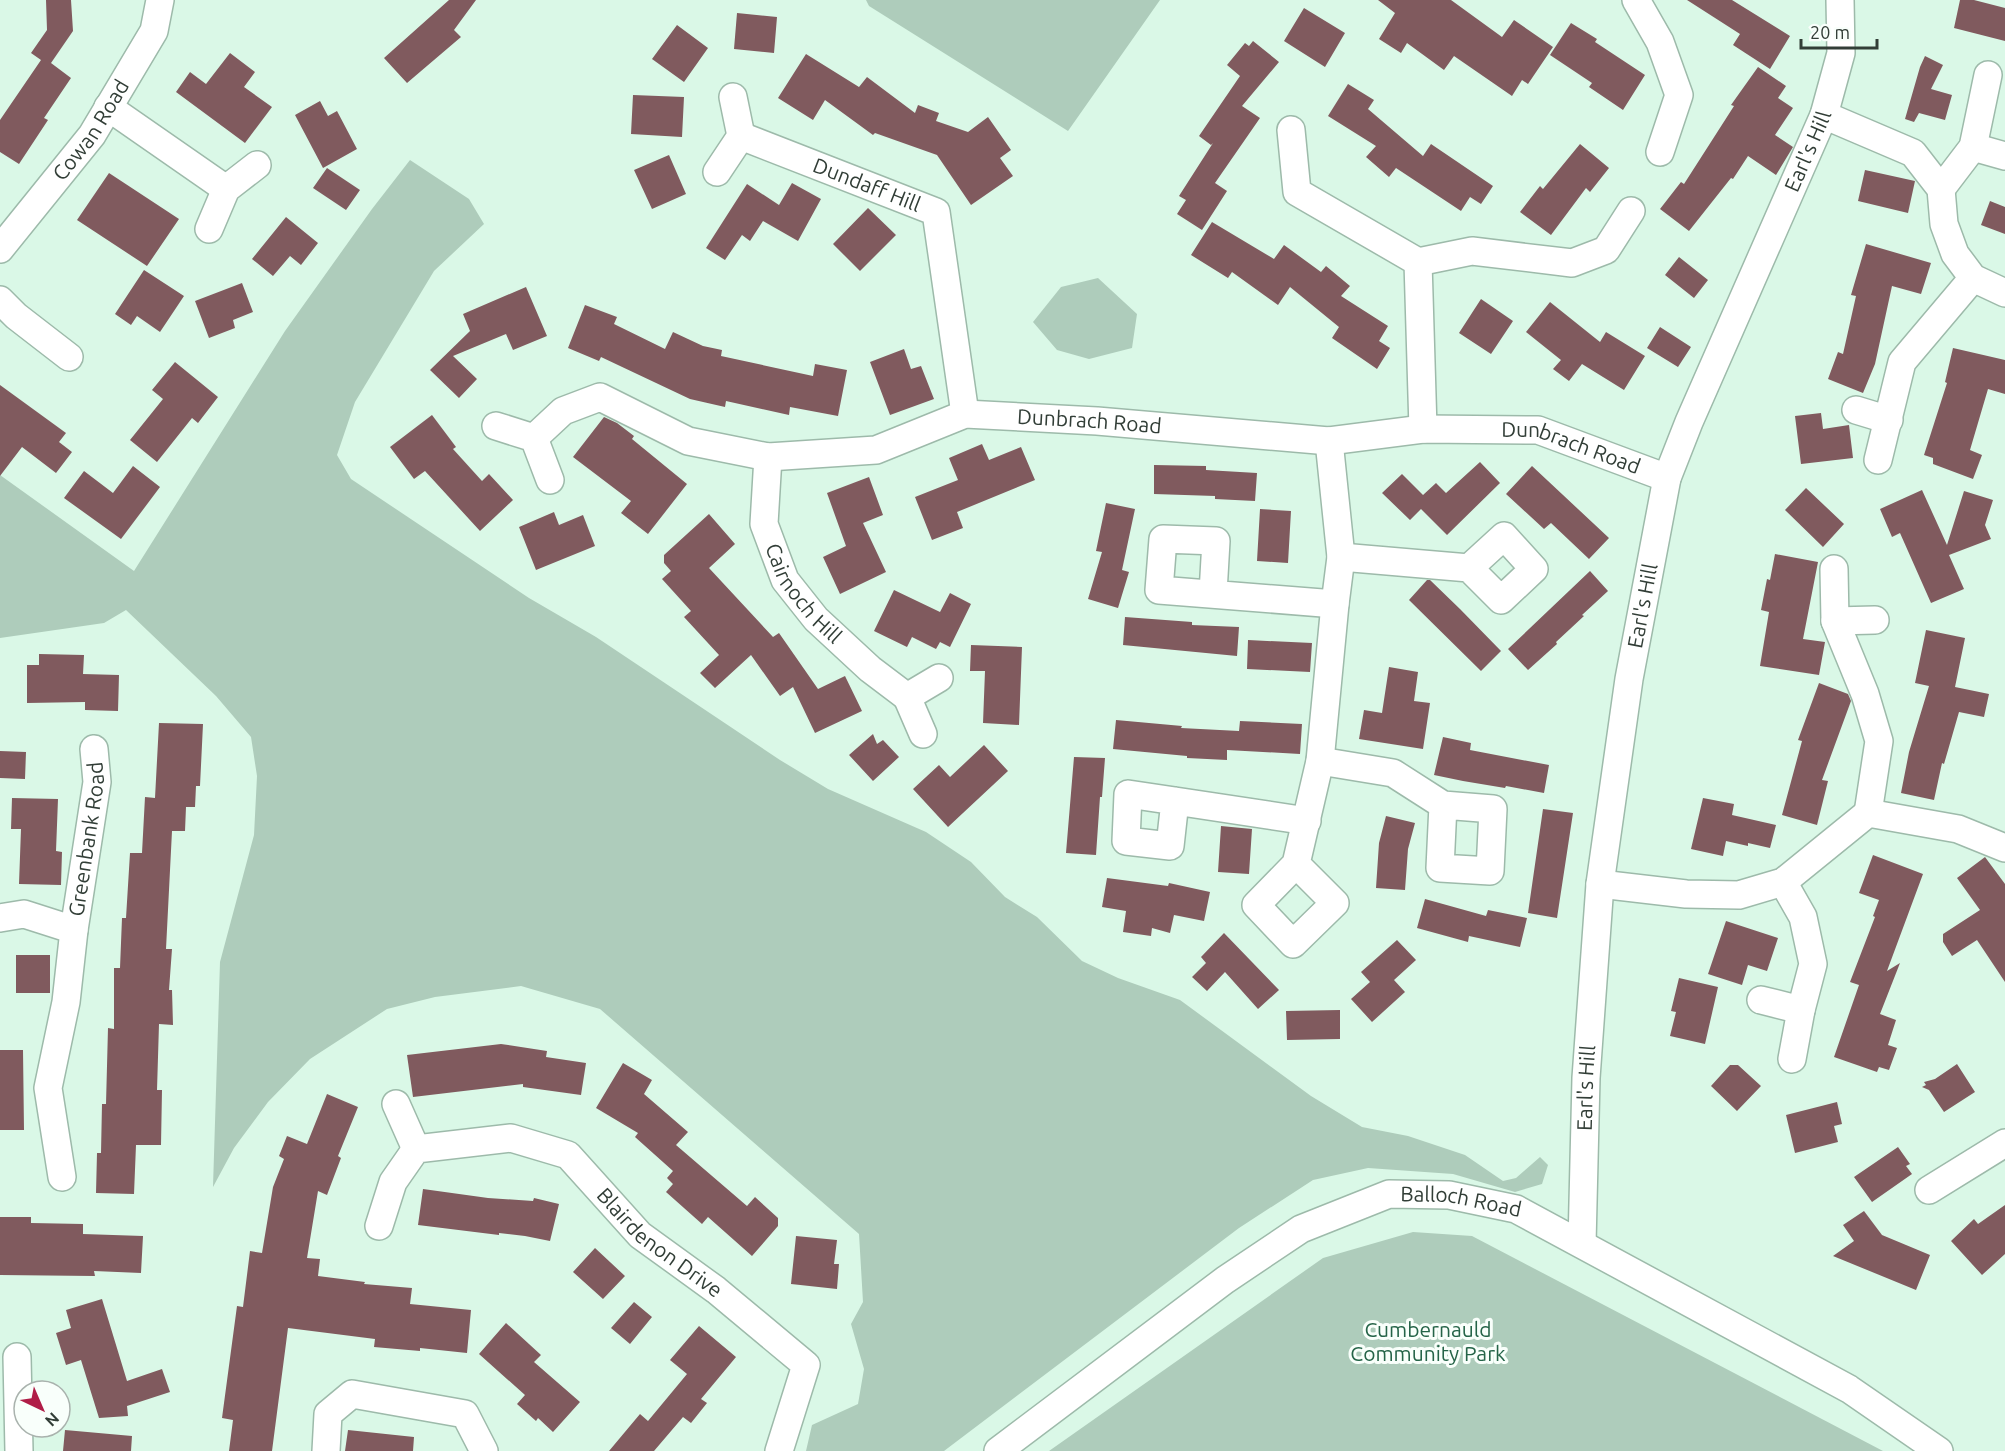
<svg xmlns="http://www.w3.org/2000/svg" width="2005" height="1451" font-family="Ubuntu,sans-serif">
<style>
.green{fill:#aeccbb}
.building{fill:#805a5e}
.lines{fill:none;stroke-linecap:round;stroke-linejoin:round}
.minor-casing{stroke:#9dbaaa;stroke-width:30}
.minor{stroke:#fff;stroke-width:27}
.labels{text-anchor:middle;stroke-width:6;stroke-linejoin:round;paint-order:stroke}
.street-label{font-size:21px;fill:#323e37;stroke:#f9fffb}
.park-label{font-size:21px;fill:#256448;stroke:#f9fffb}
</style>
<rect width="100%" height="100%" fill="#daf8e7"/>
<path class="green" d="M866 0H1160L1068 131 869 6Z
M410 160 469 199 484 224 434 271 355 402 337 455 351 479 529 598 596 637 780 760 828 789 926 832 971 862 1005 897 1037 917 1082 961 1118 978 1180 1000 1311 1096 1362 1127 1408 1136 1465 1155 1503 1181 1516 1178 1540 1157 1548 1165 1542 1184 1515 1192 1453 1174 1368 1168 1313 1180 1239 1228 944 1451H806L812 1425 858 1404 864 1369 851 1324 863 1302 859 1234 600 1009 521 986 435 997 387 1009 310 1059 268 1102 234 1148 213 1187 220 962 254 835 257 776 251 737 216 696 126 610 104 623 0 638V475L134 571 285 331 372 209Z
M1098 278 1137 314 1132 348 1089 359 1057 350 1033 322 1061 287Z
M1413 1232 1472 1236 1883 1451H1049L1323 1258Z"/>
<path class="building" d="M46 0H71L73 31 51 63 71 78 44 118 48 120 19 164 0 152V120L41 60 31 53 47 30Z
M449 0H476L454 30 461 37 407 83 384 58Z
M1378 0H1451L1502 37 1514 20 1553 47 1528 84 1522 80 1512 96 1454 56 1444 70 1407 43 1401 53 1379 39 1395 13Z
M1687 0H1732L1790 36 1770 69 1733 45 1740 34Z
M1960 0H1974L2005 8V41L1954 28Z
M1304 8 1345 33 1325 67 1284 41Z
M737 13 777 17 774 53 734 49Z
M1571 23 1597 39 1595 42 1645 75 1623 110 1589 87 1592 83 1550 55Z
M677 25 708 48 684 82 652 59Z
M1253 41 1279 62 1242 106 1260 118 1215 183 1227 191 1202 230 1177 214 1186 200 1179 196 1213 143 1211 145 1199 136 1240 76 1227 65 1245 43 1249 46Z
M230 53 255 72 244 87 272 107 245 143 176 92 190 72 206 84Z
M806 54 859 87 867 77 915 113 918 105 939 113 936 121 968 132 988 117 1011 150 1000 158 1013 176 971 205 937 155 875 133 873 135 825 100 813 120 778 98Z
M1925 56 1943 65 1931 89 1952 95 1945 120 1919 113 1914 122 1905 119 1920 67Z
M1758 67 1786 86 1778 98 1793 108 1775 135 1793 147 1776 175 1748 156 1733 179 1731 178 1689 231 1660 209 1681 182 1684 184 1734 106 1731 105Z
M1348 84 1374 100 1368 109 1423 156 1431 144 1493 186 1481 204 1470 197 1461 211 1396 168 1389 177 1366 157 1376 146 1328 116Z
M633 95 684 97 682 137 631 134Z
M320 101 328 116 337 111 357 149 323 168 295 115Z
M1580 144 1609 168 1590 192 1586 188 1551 235 1520 212 1540 186 1543 189Z
M669 155 686 194 652 209 634 170Z
M327 168 360 190 346 210 313 188Z
M1865 170 1915 181 1908 213 1858 201Z
M109 173 179 219 147 266 77 220Z
M792 183 821 199 798 241 763 221 750 241 742 235 725 260 706 248 747 184 779 205Z
M1990 201 2005 207V234L1981 225Z
M868 208 896 235 860 271 833 244Z
M286 217 318 243 301 265 290 256 273 276 252 259Z
M1212 222 1274 259 1284 245 1321 272 1326 266 1350 286 1341 296 1388 326 1379 341 1390 348 1377 369 1332 338 1339 327 1290 287 1278 305 1232 272 1228 278 1191 255Z
M1866 244 1931 263 1921 294 1892 286 1875 364 1863 393 1828 379 1838 352 1843 354 1856 296 1851 295Z
M1679 257 1708 280 1694 298 1665 275Z
M144 270 184 296 160 332 137 316 131 325 115 314Z
M242 283 253 312 233 320 235 328 209 338 195 301Z
M526 287 547 336 513 350 506 334 453 356 477 379 459 398 430 370 470 331 463 314Z
M1481 299 1513 321 1491 354 1459 333Z
M1550 302 1600 342 1606 332 1645 356 1624 390 1582 364 1569 381 1553 369 1561 360 1526 332Z
M585 305 617 317 614 324 665 349 673 332 703 346 722 350 721 356 813 376 815 364 847 370 838 416 790 407 789 415 726 401 725 407 690 399 601 357 599 361 568 348Z
M1660 327 1691 347 1678 367 1647 348Z
M1953 348 2005 360V394L1988 389 1970 450 1982 455 1973 479 1933 464V458L1924 455 1947 383 1945 382Z
M904 349 911 369 921 366 934 399 890 415 870 362Z
M175 362 218 397 198 423 192 418 157 462 130 440 163 399 152 390Z
M0 385 66 433 59 442 72 452 56 473 22 447 0 476Z
M1821 413 1823 429 1849 425 1853 458 1801 464 1795 416Z
M432 415 456 447 453 449 482 481 489 474 513 500 480 531 425 471 414 479 390 447Z
M604 417 617 423 634 436 632 439 687 484 648 534 621 513 631 501 573 457Z
M982 444 989 460 1021 447 1035 480 957 512 963 528 932 540 915 497 958 480 949 458Z
M1480 462 1500 483 1447 535 1421 509 1410 520 1382 493 1402 474 1423 495 1436 483 1446 493Z
M1154 465 1206 466V470L1257 473 1255 501 1215 499V496L1154 494Z
M133 466 160 487 121 539 64 498 84 471 113 493Z
M1532 466 1609 538 1589 559 1551 523 1544 529 1506 494Z
M869 477 883 515 863 523 886 572 840 594 823 557 846 546 827 493Z
M1806 488 1844 524 1823 547 1785 510Z
M1922 490 1947 545 1964 491 1993 500 1985 525 1991 539 1949 555 1964 589 1931 603 1900 533 1892 537 1880 509Z
M1106 503 1135 509 1122 570 1129 572 1118 608 1088 599 1102 552 1096 551Z
M1260 509 1291 511 1288 563 1257 561Z
M554 512 559 525 583 515 595 546 536 570 519 527Z
M709 514 735 544 709 568 773 637 779 633 818 689 845 676 862 711 815 733 793 687 780 696 751 655 715 688 700 673 719 655 684 617 691 611 662 579 671 571 664 563V555Z
M1775 554 1818 562 1803 639 1825 642 1819 675 1760 666 1769 612 1761 610 1767 579 1770 580Z
M1590 571 1608 591 1582 615 1584 616 1556 642 1557 644 1528 670 1508 649Z
M1427 580H1430L1460 609 1501 651 1481 671 1409 600Z
M894 590 940 612 950 593 971 604 950 647 940 642 936 649 912 637 907 647 874 631Z
M1125 617 1192 622V625L1239 627 1237 656 1123 645Z
M1926 630 1965 638 1955 687 1989 694 1984 717 1959 712 1944 764 1942 763 1934 800 1901 793 1909 752 1929 686 1915 683Z
M1248 640 1312 643 1310 672 1247 669Z
M971 645 1022 647 1019 725 983 723 985 671H970Z
M39 654 84 655 83 674 119 675 118 711 85 710V702L27 703V665H39Z
M1389 667 1418 672 1414 701 1430 703 1423 749 1359 739 1364 710 1382 713Z
M1819 683 1848 694 1851 701 1822 780 1828 781 1817 825 1782 815 1802 741 1798 740Z
M1116 720 1182 726 1181 728 1239 731 1240 721 1302 724 1300 754 1227 750V760L1187 758V756L1113 749Z
M159 723 203 724 200 786H196L195 807H186L185 831H172L166 949H172L169 990H172L173 1025 159 1024 157 1090H162L161 1145H136L134 1194 96 1193 97 1153H101L102 1104H106L108 1028 114 1029V968H120L122 918H126L130 853H142L145 797 155 798Z
M873 734 877 744 883 740 899 757 873 781 849 755Z
M1443 737 1471 743 1470 750 1549 765 1544 793 1506 786 1505 788 1463 781 1434 775Z
M984 745 1008 771 948 827 913 789 939 765 950 777Z
M0 751 26 752 25 779 0 778Z
M1074 757 1105 758 1102 797H1100L1096 855 1066 853Z
M12 798 58 799 56 851 62 852 61 885 19 884 21 829H11Z
M1703 798 1734 804 1732 815 1776 825 1770 848 1748 843V846L1726 841 1723 856 1691 849Z
M1543 809 1573 813 1557 918 1528 913Z
M1386 816 1415 823 1408 849 1405 890 1376 888 1379 843Z
M1221 826 1252 829 1249 874 1218 872Z
M1873 855 1923 874 1887 971 1900 963 1880 1014 1896 1020 1888 1045 1897 1048 1889 1070 1879 1067 1877 1072 1834 1057 1859 985 1850 982 1875 917 1873 916 1879 900 1859 893Z
M1985 857 2005 884V982L1977 940 1952 956 1943 942V934L1980 910 1957 878Z
M1107 878 1168 886 1169 883 1210 892 1204 921 1174 915 1170 933 1152 928 1151 936 1123 932 1126 911 1102 907Z
M1425 899 1486 916 1488 910 1527 918 1520 947 1469 936 1468 942 1417 928Z
M1726 921 1778 938 1767 971 1748 965 1742 985 1708 974Z
M1224 933 1279 990 1258 1009 1225 972 1207 991 1192 977 1206 963 1201 957Z
M1397 940 1416 960 1394 980 1405 992 1372 1022 1351 999 1370 982 1361 972Z
M16 955H50V993H16Z
M1679 978 1718 987 1705 1044 1670 1036 1676 1012 1671 1011Z
M1340 1010V1039L1287 1040 1286 1011Z
M501 1044 547 1051 546 1057 586 1063 581 1095 523 1087V1084L413 1097 407 1055Z
M0 1050H23L24 1130H0Z
M623 1063 652 1080 644 1094 688 1132 676 1145 747 1206 755 1197 778 1218V1226L752 1256 708 1217 702 1224 666 1192 673 1184 667 1178 673 1171 635 1137 638 1133 596 1108Z
M1957 1064 1975 1092 1944 1112 1929 1090 1922 1087 1926 1085 1924 1082 1935 1079Z
M1730 1065H1738L1761 1086 1737 1111 1711 1086Z
M327 1094 358 1107 338 1156 341 1158 327 1195 318 1191 307 1258 320 1259 318 1276 365 1282 364 1284 412 1288 410 1304 471 1310 467 1353 420 1348V1351L374 1347 375 1339 288 1328 272 1451H229L233 1420 222 1418 237 1306 243 1307 250 1251 262 1253 273 1187 284 1159 279 1156 287 1136 307 1144Z
M1837 1102 1842 1124 1834 1126 1838 1142 1795 1153 1786 1115Z
M1898 1147 1910 1164 1906 1166 1912 1174 1872 1202 1854 1177Z
M423 1189 488 1198 533 1201 534 1198 559 1204 550 1241 525 1236 499 1233V1235L418 1225Z
M2005 1205V1254L1982 1275 1951 1241 1974 1219 1978 1224Z
M1864 1211 1882 1235 1930 1255 1916 1290 1833 1256 1854 1241 1843 1225Z
M0 1217H31V1223L83 1224V1234L143 1236 141 1273 94 1271 95 1276 0 1275Z
M796 1236 837 1240 834 1264H839L837 1289 791 1284Z
M595 1248 625 1276 603 1299 573 1272Z
M102 1299 127 1381 162 1369 170 1392 127 1406 128 1416 99 1418 81 1360 66 1365 56 1333 71 1328 66 1310Z
M634 1302 652 1317 630 1344 611 1328Z
M506 1323 541 1355 534 1362 580 1402 553 1432 538 1418 536 1421 517 1404 525 1395 479 1354Z
M699 1326 736 1357 701 1399 707 1403 691 1423 683 1417 654 1451H609L640 1414 648 1421 687 1374 670 1360Z
M65 1430 132 1436 131 1451H63Z
M348 1430 414 1437 413 1451H345Z"/>
<g class="lines">
<g class="minor-casing">
<g id="minor">
<path d="M1636 0 1660 42 1679 95 1660 152"/>
<path d="M108 107 226 189"/>
<path d="M1824 115 1913 153 1941 189 1944 224 1955 254 1973 278 2005 293"/>
<path d="M1291 130 1297 192 1418 262 1423 429"/>
<path id="s1" d="M741 136 936 212 965 414"/>
<path d="M1973 147 2005 156"/>
<path d="M717 172 741 136 733 97"/>
<path d="M1941 189 1973 147 1988 75"/>
<path d="M209 229 226 189 257 165"/>
<path id="s2" d="M0 249 92 135 154 31 160 0"/>
<path d="M1418 262 1472 251 1572 263 1606 250 1631 211"/>
<path d="M0 300 16 316 69 357"/>
<path d="M1856 410 1889 420"/>
<path d="M496 426 534 438 550 480"/>
<path id="s3" d="M534 438 563 411 600 397 688 441 768 457 876 450 965 414 1097 421 1329 441 1423 429 1538 430 1667 478"/>
<path id="s4" d="M768 457 764 524 785 580 816 619 870 669 907 697"/>
<path d="M1878 460 1902 362 1973 278"/>
<path d="M1341 557 1469 568 1501 600 1534 569 1504 536 1469 568"/>
<path d="M1834 569 1835 621 1865 694 1879 741 1868 813"/>
<path d="M1213 593 1216 541 1163 539 1159 590 1335 604"/>
<path d="M1835 621 1875 620"/>
<path d="M923 734 907 697 939 678"/>
<path d="M1320 761 1393 773 1443 805 1493 809 1490 871 1440 868 1443 805"/>
<path d="M1175 801 1128 794 1126 841 1170 846 1175 801 1307 821"/>
<path d="M1296 864 1256 905 1293 944 1335 903 1296 864 1320 761 1335 604 1341 557 1329 441"/>
<path d="M1783 882 1803 917 1813 964 1801 1010 1792 1059"/>
<path d="M1600 884 1686 894 1739 895 1783 882 1868 813 1958 829 2005 848"/>
<path d="M0 918 24 914 74 930 66 1002 48 1088 62 1177"/>
<path id="s5" d="M74 930 97 782 94 749"/>
<path d="M1761 1000 1801 1010"/>
<path d="M396 1104 416 1149"/>
<path d="M1929 1190 2005 1143"/>
<path id="s6" d="M379 1226 393 1182 416 1149 511 1138 568 1155 640 1235 716 1290 806 1365 779 1451"/>
<path id="s7" d="M1582 1244 1586 1078 1600 884 1629 679 1667 478 1689 422 1824 115 1841 53 1840 0"/>
<path d="M17 1357 19 1451"/>
<path d="M326 1451 328 1414 352 1394 465 1414 484 1451"/>
<path id="s8" d="M998 1451 1225 1280 1301 1229 1389 1194 1449 1195 1516 1209 1849 1389 1939 1451"/>
</g>
</g>
<use href="#minor" class="minor"/>
</g>
<g class="labels">
<g class="street-label">
<text dy="7" stroke="none"><textPath href="#s2" startOffset="150">Cowan Road</textPath></text>
<text dy="7" stroke="none"><textPath href="#s7" startOffset="1128">Earl's Hill</textPath></text>
<text dy="7" stroke="none"><textPath href="#s1" startOffset="135">Dundaff Hill</textPath></text>
<text dy="7" stroke="none"><textPath href="#s3" startOffset="588">Dunbrach Road</textPath></text>
<text dy="7" stroke="none"><textPath href="#s3" startOffset="1074">Dunbrach Road</textPath></text>
<text dy="7" stroke="none"><textPath href="#s4" startOffset="148">Cairnoch Hill</textPath></text>
<text dy="7" stroke="none"><textPath href="#s7" startOffset="642">Earl's Hill</textPath></text>
<text dy="7" stroke="none"><textPath href="#s5" startOffset="92">Greenbank Road</textPath></text>
<text dy="7" stroke="none"><textPath href="#s7" startOffset="156">Earl's Hill</textPath></text>
<text dy="7" stroke="none"><textPath href="#s8" startOffset="543">Balloch Road</textPath></text>
<text dy="7" stroke="none"><textPath href="#s6" startOffset="369">Blairdenon Drive</textPath></text>
</g>
<g class="park-label">
<text x="1428" y="1337">Cumbernauld<tspan x="1428" dy="24">Community Park</tspan></text>
</g>
</g>
<g transform="translate(42 1409) rotate(136)"><circle r="28" fill="#f9fffb" stroke="#a9b2ad" stroke-width="1.5"/>
<path d="M0-4.5L10 22L0 15L-10 22Z" fill="#b01d47"/>
<text y="-9" font-size="16" font-weight="bold" text-anchor="middle" fill="#323e37">N</text>
</g>
<path d="M1801 39v9h76v-9" fill="none" stroke="#323e37" stroke-width="3"/>
<text x="1810" y="39" font-size="18" fill="#323e37" stroke="#f9fffb" stroke-width="4.5" paint-order="stroke">20 m</text>
</svg>
